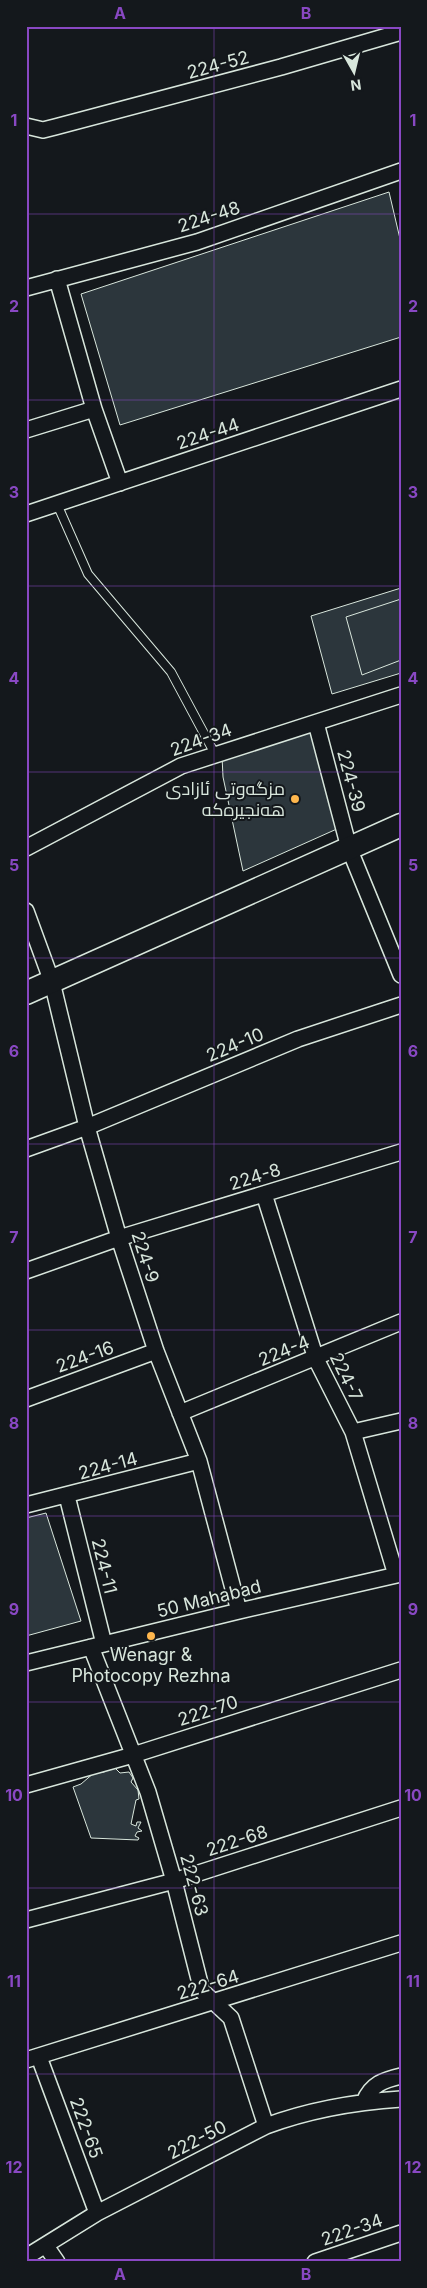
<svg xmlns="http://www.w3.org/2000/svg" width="427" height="2288" font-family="Inter,Cairo,sans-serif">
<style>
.building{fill:#2c363c;stroke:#d8e6dc}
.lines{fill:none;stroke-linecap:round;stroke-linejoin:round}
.lane-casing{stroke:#d8e6dc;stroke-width:10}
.street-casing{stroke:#d8e6dc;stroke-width:18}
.secondary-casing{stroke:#d8e6dc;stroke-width:25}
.lane{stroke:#14181c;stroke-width:8}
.street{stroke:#14181c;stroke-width:15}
.secondary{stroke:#14181c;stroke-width:22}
.grid{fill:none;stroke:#8948c3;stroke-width:1;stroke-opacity:0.55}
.poi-dot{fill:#ffb74d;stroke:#14181c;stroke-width:2}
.labels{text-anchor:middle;stroke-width:4;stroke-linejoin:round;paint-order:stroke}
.street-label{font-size:18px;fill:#d8e6dc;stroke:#14181c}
.poi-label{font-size:18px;fill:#d8e6dc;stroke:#14181c;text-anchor:end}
.neatline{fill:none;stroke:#8948c3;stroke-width:2}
.grid-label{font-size:16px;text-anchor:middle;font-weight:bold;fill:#8948c3}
</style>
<rect width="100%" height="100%" fill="#14181c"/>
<path class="building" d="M389 192 401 243V337L120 425 81 294Z
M401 588V673L332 694 311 616Z
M401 599V660L362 675 346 617Z
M311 730 339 828 243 871 223 777 222 756Z
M46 1513 81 1621 26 1636V1518Z
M113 1766 120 1773 129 1772 133 1778 131 1782 138 1790 139 1799 136 1800 131 1824 136 1826 137 1822H141L138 1828 142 1831 137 1832 135 1836 139 1838 138 1840 91 1838 73 1787 81 1784 95 1772H104Z"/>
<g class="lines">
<g class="lane-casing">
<path id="lane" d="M57 504 88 574 171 672 215 754"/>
</g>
<g class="street-casing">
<path id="street" d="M26 126 43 130 55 127 281 67 401 32
M57 279 94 409 120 483
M26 288 197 242 401 171
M26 430 94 409
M26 514 401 389
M316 723 349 848 401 975
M26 848 181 766 401 695
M26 911 52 982 87 1127 119 1238 156 1351 199 1461 239 1611
M26 1149 87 1127 298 1039 401 1005
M264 1194 316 1359 353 1432 396 1575
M26 1271 119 1238 401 1152
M26 1399 156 1351
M180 1413 401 1322
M353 1432 401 1421
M67 1496 104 1644
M26 1505 199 1461
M91 1647 148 1792 174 1881 202 1991 231 2018 266 2126
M26 1663 239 1611 401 1574
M26 1785 133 1755 401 1670
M26 1920 174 1881 401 1808
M39 2057 97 2213
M26 2060 401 1943
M364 2102C371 2084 384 2080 401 2076
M46 2246 57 2262
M26 2257 97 2213 266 2126C309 2110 355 2102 401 2099
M315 2262 401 2233"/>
</g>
<g class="secondary-casing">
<path id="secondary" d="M26 993 401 825"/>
</g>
<use href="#lane" class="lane"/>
<use href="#street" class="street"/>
<use href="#secondary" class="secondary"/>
</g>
<path class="grid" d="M214 26V2262M26 214H401M26 400H401M26 586H401M26 772H401M26 958H401M26 1144H401M26 1330H401M26 1516H401M26 1702H401M26 1888H401M26 2074H401"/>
<g class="poi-dot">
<circle cx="295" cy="799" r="5"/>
<circle cx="151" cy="1636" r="5"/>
</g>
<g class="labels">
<g class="street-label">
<text transform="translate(218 65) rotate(-15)" y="6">224-52</text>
<text transform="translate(209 217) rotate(-18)" y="6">224-48</text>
<text transform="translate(208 434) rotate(-18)" y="6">224-44</text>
<text transform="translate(201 740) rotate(-20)" y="6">224-34</text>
<text transform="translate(351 781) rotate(75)" y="6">224-39</text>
<text transform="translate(235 1045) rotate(-23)" y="6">224-10</text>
<text transform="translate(255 1177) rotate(-17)" y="6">224-8</text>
<text transform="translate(145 1257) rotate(72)" y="6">224-9</text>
<text transform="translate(284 1351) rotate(-22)" y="6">224-4</text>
<text transform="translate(85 1357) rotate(-20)" y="6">224-16</text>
<text transform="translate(346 1377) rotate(64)" y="6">224-7</text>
<text transform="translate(108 1466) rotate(-15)" y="6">224-14</text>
<text transform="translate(104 1566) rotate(76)" y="6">224-11</text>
<text transform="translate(209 1599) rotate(-14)" y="6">50 Mahabad</text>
<text transform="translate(208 1711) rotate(-18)" y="6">222-70</text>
<text transform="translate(237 1841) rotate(-18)" y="6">222-68</text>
<text transform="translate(194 1885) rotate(75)" y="6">222-63</text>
<text transform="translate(208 1985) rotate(-17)" y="6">222-64</text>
<text transform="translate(86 2128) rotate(70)" y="6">222-65</text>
<text transform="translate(197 2140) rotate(-27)" y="6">222-50</text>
<text transform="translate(352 2230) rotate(-19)" y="6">222-34</text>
</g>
<g class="poi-label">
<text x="285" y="795">مزگه‌وتی ئازادی<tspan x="285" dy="21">هه‌نجیره‌که</tspan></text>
<text x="151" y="1661" text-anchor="middle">Wenagr &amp;<tspan x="151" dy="21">Photocopy Rezhna</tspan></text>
</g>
</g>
<rect width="427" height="2288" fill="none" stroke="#14181c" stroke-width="55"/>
<g transform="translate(354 72) rotate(172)" stroke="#14181c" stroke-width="4" paint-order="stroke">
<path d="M0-4L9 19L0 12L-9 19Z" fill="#d8e6dc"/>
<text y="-8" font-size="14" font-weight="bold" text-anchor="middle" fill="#d8e6dc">N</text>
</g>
<rect x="28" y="28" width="372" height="2232" class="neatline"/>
<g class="grid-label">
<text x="120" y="19">A</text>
<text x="306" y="19">B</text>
<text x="14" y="126">1</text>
<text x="413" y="126">1</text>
<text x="14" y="312">2</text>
<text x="413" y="312">2</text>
<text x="14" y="498">3</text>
<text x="413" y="498">3</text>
<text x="14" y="684">4</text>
<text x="413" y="684">4</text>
<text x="14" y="871">5</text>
<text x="413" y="871">5</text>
<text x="14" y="1057">6</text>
<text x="413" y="1057">6</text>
<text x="14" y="1243">7</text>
<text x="413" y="1243">7</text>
<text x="14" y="1429">8</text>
<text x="413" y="1429">8</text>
<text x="14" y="1615">9</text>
<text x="413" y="1615">9</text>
<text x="14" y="1801">10</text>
<text x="413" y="1801">10</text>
<text x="14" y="1987">11</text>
<text x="413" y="1987">11</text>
<text x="14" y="2173">12</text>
<text x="413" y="2173">12</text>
<text x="120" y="2280">A</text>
<text x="306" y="2280">B</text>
</g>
</svg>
